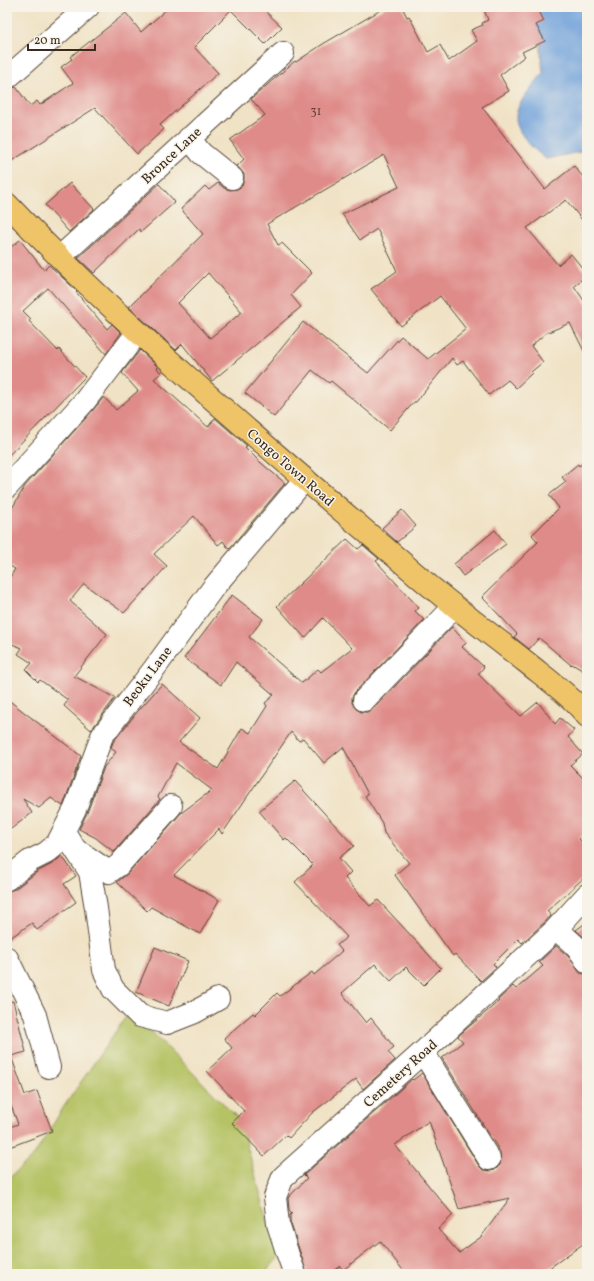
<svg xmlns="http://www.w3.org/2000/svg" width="594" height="1281" font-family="Vollkorn,serif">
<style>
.green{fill:#b5c365;stroke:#787642}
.water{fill:#70a1db;stroke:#56667c}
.building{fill:#df8b89;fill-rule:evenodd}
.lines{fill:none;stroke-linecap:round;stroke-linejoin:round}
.minor-casing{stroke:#564637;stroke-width:24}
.major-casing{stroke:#564637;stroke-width:24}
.minor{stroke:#fff;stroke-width:22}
.major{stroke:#efc469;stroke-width:22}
.labels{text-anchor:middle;stroke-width:3;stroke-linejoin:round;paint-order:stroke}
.number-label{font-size:12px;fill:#644239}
.street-label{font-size:14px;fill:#3b2a1e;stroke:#f7f3e8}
</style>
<rect width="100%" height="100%" fill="#f7f3e8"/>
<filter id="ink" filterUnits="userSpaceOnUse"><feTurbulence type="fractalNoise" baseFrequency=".025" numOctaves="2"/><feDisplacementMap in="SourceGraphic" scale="8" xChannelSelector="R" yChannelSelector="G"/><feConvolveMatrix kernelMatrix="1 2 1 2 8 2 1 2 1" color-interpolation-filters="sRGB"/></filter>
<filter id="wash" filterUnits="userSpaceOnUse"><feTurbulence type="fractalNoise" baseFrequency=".012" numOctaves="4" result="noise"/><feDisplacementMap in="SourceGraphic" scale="16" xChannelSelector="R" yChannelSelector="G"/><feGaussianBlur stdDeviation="0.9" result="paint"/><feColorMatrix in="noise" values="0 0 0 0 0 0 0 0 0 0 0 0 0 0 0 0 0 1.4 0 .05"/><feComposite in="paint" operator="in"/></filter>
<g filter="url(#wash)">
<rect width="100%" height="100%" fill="#f0e2c5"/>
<path class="green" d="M127 1015 152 1032 240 1120 278 1258 264 1274H7V1180L35 1154 63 1108Z"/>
<path class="water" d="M533 7H587V158L584 154 579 152 546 159C533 149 511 129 517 111 522 96 534 85 543 73L540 43Z"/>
<g id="blocks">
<path class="building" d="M169 7H261L282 27 265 44 231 10 194 47 218 73 160 125 164 129 137 154 95 108 7 164V90L16 87 30 106 37 101 40 105 73 83 61 67 72 59 70 57 126 13 141 32Z
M386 7H402L407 17 409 16 428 52 440 45 449 61 477 41 471 30 483 25 482 23 488 20 483 7H537L544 21 536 25 545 41 522 52 525 56 500 75 509 91 482 107 545 189 574 166 587 182V226L566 200 527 228 558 265 571 254 587 274V275L574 286 587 305V357L570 323 546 333 531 346 543 362 531 372 532 373 516 388 508 380 489 395 463 361 457 365 452 358 416 402H414L390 430 331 381 329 383 312 370 274 417 245 393 303 322 368 373 401 336 428 359 466 329 440 296 401 326 371 289 397 271 377 229 360 240 342 214 399 187 384 155 267 224 278 245 282 243 312 273 291 295 301 307 212 381 182 344 176 350 129 307 203 234 181 209 205 186 209 190 218 183 224 188 230 190 237 189 242 186 244 180V174L237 166 244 159 230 140 265 115 251 99 295 61 296 62 323 44ZM208 273 242 312 210 338 178 303Z
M70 183 94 209 69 232 45 205Z
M159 184 175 202 141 232 139 229 94 273 78 258Z
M20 240 44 270 49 265 77 291 76 292 107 329 112 324 121 333 106 354 48 288 23 311 31 319 29 321 58 351 59 349 85 377 7 457V250Z
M140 350 158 367 157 368 161 373 154 379 208 427 215 418 247 446 245 447 260 462 285 483 229 549 223 541 218 545 194 516 154 554 167 566 124 613 84 584 70 601 107 634 74 676 115 698 91 730 64 706 68 700 40 680 38 682 26 670 32 663 18 654 22 648 7 642V582L15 569 7 564V517L25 486 93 410 104 397 116 410 138 391 122 373Z
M587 460V673L572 664 571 665 539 638 529 649 514 637 517 634 482 597 538 542 532 535 559 508 549 495 566 482 562 477 578 464 579 466Z
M402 510 416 526 397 542 382 528Z
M495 530 506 544 463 576 454 564Z
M347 539 358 549 363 545 379 559 376 561 419 608 415 611 424 620 355 692 352 697V703L356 709 361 712H367L373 709 452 627 466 643 462 647 484 667 478 674 521 716 538 702 555 724 560 718 574 730 568 737 583 754 570 765 587 782V831L579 839 587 847V875L547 911 551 916 547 920 522 943 518 939 493 964 496 967 481 981 455 954 453 956 395 875 409 863 384 833 382 823 365 796 368 794 343 747 324 763 303 738 299 741 291 732 222 834 219 829 174 875 219 900 200 934 151 907 147 911 117 882 128 873 181 813 212 790 176 763 158 797 160 799 114 852 96 838 79 829 87 813 104 767 116 752 111 748 113 742 138 711 162 684 200 718 179 742 218 769 242 728 250 733 267 706 265 703 274 695 236 662 221 685 184 658 232 595 263 619 249 637 302 683 318 669 321 672 352 648 323 618 305 638 277 606Z
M7 699 81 756 63 806 51 798 39 808 23 799 32 813 7 832Z
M295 781 354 846 339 858 351 872 345 878 370 906 378 900 441 968 424 985 406 967 391 981 375 964 342 993 366 1023 371 1018 394 1047 388 1052 395 1060 363 1089 356 1079 312 1113 289 1138 286 1135 264 1156 232 1123 244 1111 207 1071 232 1048 224 1038 253 1013 255 1015 277 993 280 996 312 972 314 975 342 951 337 945 347 937 295 882 313 865 286 838 284 840 259 811Z
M62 856 76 876 64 884 76 902 37 930 32 923 7 940V891L15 889 37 872 52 864Z
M587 922V940L576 930Z
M556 946 568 956 580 973 587 974V1241L541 1274H406L380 1241 343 1270 340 1266 329 1274H307L290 1221V1215L292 1213 289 1210 288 1198 307 1178 304 1175 412 1079 413 1080 422 1073 479 1166 483 1170 490 1171 495 1170 500 1165 501 1159 500 1152 442 1058 463 1042 458 1036 499 1001 498 1000 513 986 516 989 543 966 539 962ZM429 1121 459 1209 510 1198 481 1237 459 1253 438 1229 453 1215 395 1145Z
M155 947 188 961 169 1006 136 992Z
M13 1001 26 1052 11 1056 25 1095 37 1091 52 1131 7 1148V1128L18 1124 7 1095V1002Z"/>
</g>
</g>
<g filter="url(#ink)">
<use href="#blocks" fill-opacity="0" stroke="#564637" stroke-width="1"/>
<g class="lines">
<g class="minor-casing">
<path id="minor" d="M7 78 88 7
M189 138 201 153 232 178
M60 257 283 53
M7 487 84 402 138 332
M364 700 454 607
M64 832 90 872 96 908 104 970 113 989 140 1016 167 1023 195 1012 218 999
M81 853 109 872 119 865 171 806
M7 879 30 861 46 853 57 844 75 809 102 736 154 669 213 588 305 479
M556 929C568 939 580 948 587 962
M7 958 35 1015 49 1067
M423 1052 489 1159
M295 1274 288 1255 278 1224 275 1197 283 1177 423 1052 556 929 587 895"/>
</g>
<g class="major-casing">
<path id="major" d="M7 204C137 340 283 460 425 582 458 610 492 635 526 662 547 679 570 695 587 716"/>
</g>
<use href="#minor" class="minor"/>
<use href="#major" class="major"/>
</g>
</g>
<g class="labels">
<g class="number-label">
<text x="316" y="115">31</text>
</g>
<g class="street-label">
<text transform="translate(171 155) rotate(-43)" y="5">Bronce Lane</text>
<text transform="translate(291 467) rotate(41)" y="5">Congo Town Road</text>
<text transform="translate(147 676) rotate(-53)" y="5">Beoku Lane</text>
<text transform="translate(400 1073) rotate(-42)" y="5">Cemetery Road</text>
</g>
</g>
<rect width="594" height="1281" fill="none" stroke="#f7f3e8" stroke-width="24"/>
<path d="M28 44v6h67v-6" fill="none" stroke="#3b2a1e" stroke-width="2"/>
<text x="34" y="44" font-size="12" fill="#3b2a1e" stroke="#f7f3e8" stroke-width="3" paint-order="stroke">20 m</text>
</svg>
